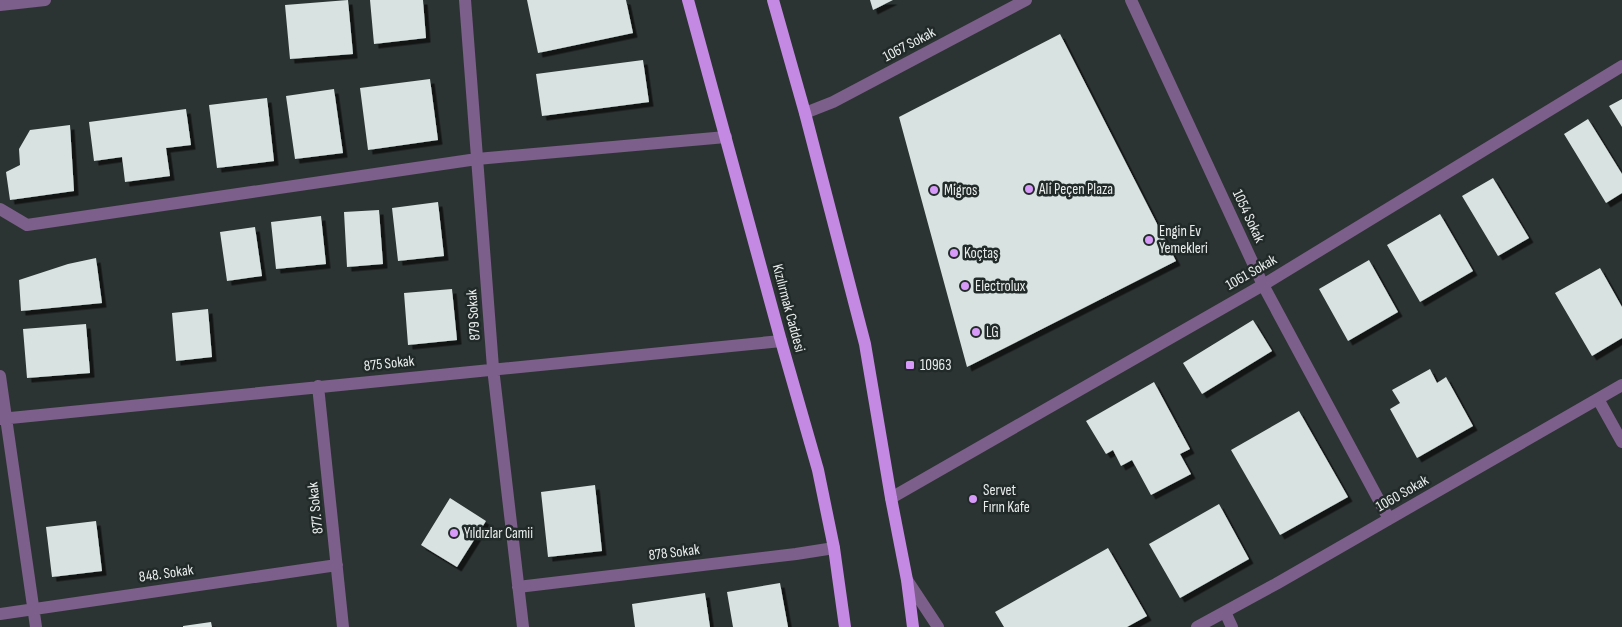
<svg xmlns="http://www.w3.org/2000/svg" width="1622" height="627" font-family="'Sofia Sans Condensed',sans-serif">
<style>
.building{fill:#d8e2e1;filter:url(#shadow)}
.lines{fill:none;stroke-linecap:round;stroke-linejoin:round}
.street{stroke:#7c5f8a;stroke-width:12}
.primary{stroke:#c489e2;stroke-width:12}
.poi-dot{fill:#d89af8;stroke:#222a29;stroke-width:2}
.labels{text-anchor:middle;stroke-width:5;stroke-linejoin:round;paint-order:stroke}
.street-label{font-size:15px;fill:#e9eeed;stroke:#222a29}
.poi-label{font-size:15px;fill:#e9eeed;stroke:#222a29;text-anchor:start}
</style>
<defs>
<filter id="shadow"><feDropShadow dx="4.5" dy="4.5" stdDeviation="0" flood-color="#0009"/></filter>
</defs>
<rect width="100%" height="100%" fill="#2c3433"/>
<path class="building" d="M348 0 353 54 290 59 285 5Z
M370 0H423L426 38 374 44Z
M527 0H626L633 33 538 53Z
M870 0H893L873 10Z
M1060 34 1176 261 967 367 899 117Z
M643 60 649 102 542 116 536 74Z
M430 79 438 140 368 150 360 88Z
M334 89 343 153 295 159 286 96Z
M267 98 274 161 217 168 209 105Z
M1622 99V127L1609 106Z
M186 109 191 145 166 148 170 176 125 182 122 157 94 161 89 122Z
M1588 119 1622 174V193L1606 203 1564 134Z
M70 125 74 191 10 200 6 172 20 165 19 149 30 130Z
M1493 178 1529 238 1498 256 1462 196Z
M438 202 444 256 398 261 392 208Z
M379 210 383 264 347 267 344 212Z
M1440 214 1473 271 1420 302 1387 245Z
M321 216 326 264 276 269 271 222Z
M255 227 262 276 227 281 220 232Z
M96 258 102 303 21 311 19 280 68 264Z
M1369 260 1398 312 1348 341 1319 289Z
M1600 268 1622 307V338L1592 356 1555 293Z
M452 289 457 340 408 345 404 293Z
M208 309 212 357 176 361 172 313Z
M1253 320 1272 351 1202 394 1183 363Z
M86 324 90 373 27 378 23 329Z
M1430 369 1437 383 1446 377 1473 426 1417 458 1390 409 1400 403 1392 390Z
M1154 382 1190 449 1180 454 1191 474 1151 495 1132 460 1121 466 1113 450 1106 454 1086 421Z
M1299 411 1348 497 1280 535 1231 450Z
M595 485 602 551 548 557 541 492Z
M450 498 486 521 457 567 421 545Z
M1219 504 1249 559 1180 598 1149 544Z
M96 521 102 571 52 577 46 527Z
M1108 548 1147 616 1127 627H1004L995 612Z
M780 583 788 627H733L727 592Z
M705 593 710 627H635L632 604Z
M211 622 212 627H183V626Z"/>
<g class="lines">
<path class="street" d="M465 0 493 368 523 627
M1131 0 1263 285 1389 519
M0 5 45 0
M805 113 833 102 1026 0
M0 209 27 225 477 159 726 137
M0 376 36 627
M318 386 343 627
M1598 399 1622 442
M0 419 781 341
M891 498 1263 285 1622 66
M907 580 938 627
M518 587 796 554 834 548
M1225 612 1232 627
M0 614 337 565
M1197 627 1276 584 1622 385"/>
<path class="primary" d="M688 0 781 341 818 470 834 548 845 627
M773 0 805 113 865 344 891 498 907 580 913 627"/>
</g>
<g class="poi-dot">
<circle cx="1029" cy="189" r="5"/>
<circle cx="934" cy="190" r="5"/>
<circle cx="1149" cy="240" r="5"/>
<circle cx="954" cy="253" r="5"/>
<circle cx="965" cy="286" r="5"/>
<circle cx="976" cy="332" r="5"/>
<rect x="905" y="360" width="10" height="10" rx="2.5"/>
<circle cx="973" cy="499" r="5"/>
<circle cx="454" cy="533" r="5"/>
</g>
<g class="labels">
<g class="street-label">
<text transform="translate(909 44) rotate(-28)" y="5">1067 Sokak</text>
<text transform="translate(1249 216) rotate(65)" y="5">1054 Sokak</text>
<text transform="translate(1251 272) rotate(-30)" y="5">1061 Sokak</text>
<text transform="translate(789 308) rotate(75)" y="5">Kızılırmak Caddesi</text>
<text transform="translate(473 315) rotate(-94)" y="5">879 Sokak</text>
<text transform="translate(389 363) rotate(-6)" y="5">875 Sokak</text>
<text transform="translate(1402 493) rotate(-30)" y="5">1060 Sokak</text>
<text transform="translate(315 508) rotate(-96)" y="5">877. Sokak</text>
<text transform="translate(674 552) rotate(-7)" y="5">878 Sokak</text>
<text transform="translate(166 573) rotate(-8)" y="5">848. Sokak</text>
</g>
<g class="poi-label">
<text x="1039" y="194">Ali Peçen Plaza</text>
<text x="944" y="195">Migros</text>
<text x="1159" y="236">Engin Ev<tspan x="1159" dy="17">Yemekleri</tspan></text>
<text x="964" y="258">Koçtaş</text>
<text x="975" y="291">Electrolux</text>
<text x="986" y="337">LG</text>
<text x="920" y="370">10963</text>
<text x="983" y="495">Servet<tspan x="983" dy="17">Fırın Kafe</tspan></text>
<text x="464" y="538">Yıldızlar Camii</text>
</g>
</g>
</svg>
